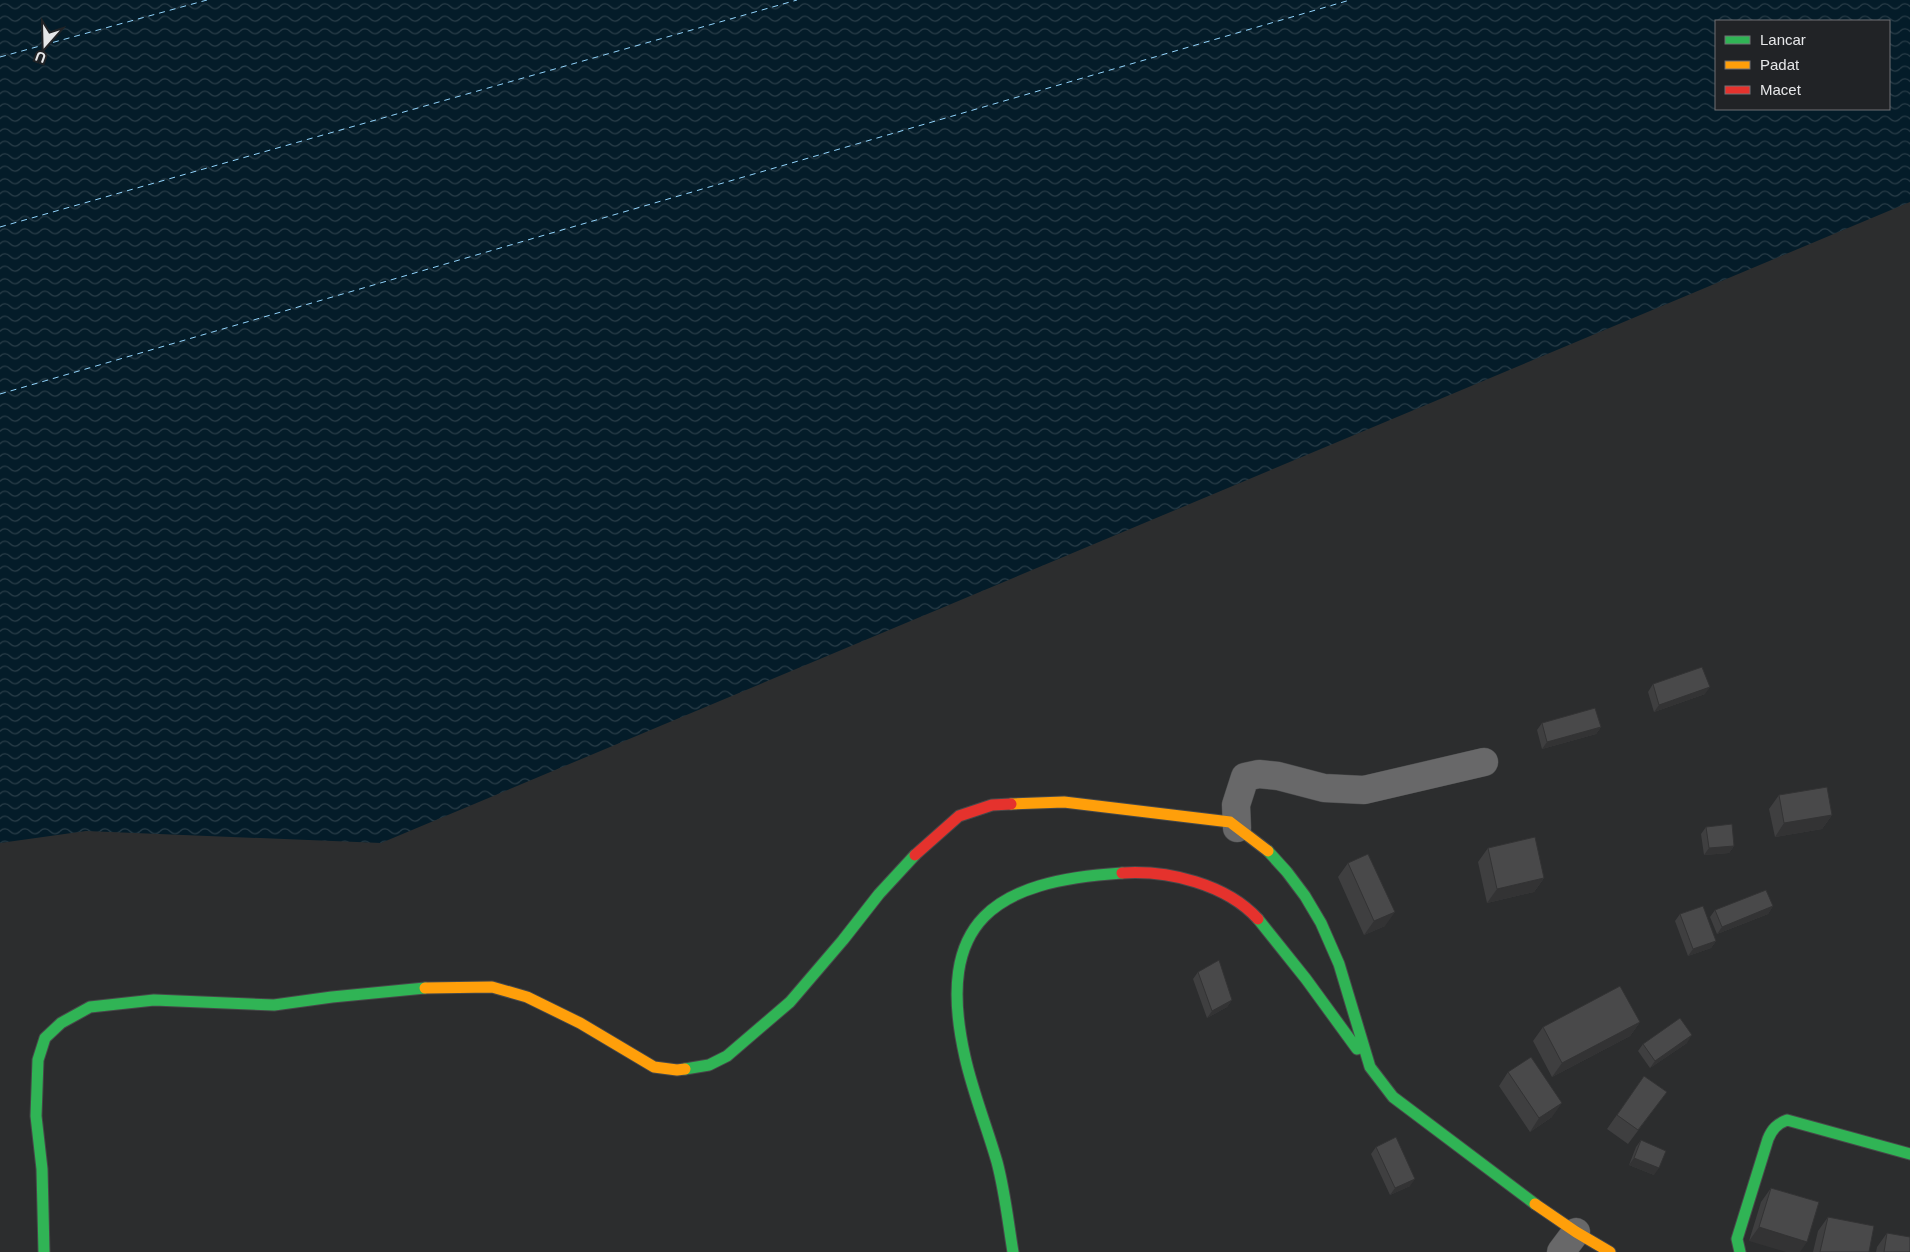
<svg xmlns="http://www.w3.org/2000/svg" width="1910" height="1252" font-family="Arial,sans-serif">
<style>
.water{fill:url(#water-waves);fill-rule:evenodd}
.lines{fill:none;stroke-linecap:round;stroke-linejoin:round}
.ferry{stroke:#92d5fd;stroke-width:1;stroke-dasharray:6 5;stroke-linecap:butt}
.street-casing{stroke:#474849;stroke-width:29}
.fast-casing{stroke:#474849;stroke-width:13}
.slow-casing{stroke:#474849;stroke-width:13}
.jam-casing{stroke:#474849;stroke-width:13}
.street{stroke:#686869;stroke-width:28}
.fast{stroke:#30b455;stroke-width:11}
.slow{stroke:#ff9f0a;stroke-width:11}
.jam{stroke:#e5322d;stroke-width:11}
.wall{fill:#3f3f40}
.shaded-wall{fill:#333334}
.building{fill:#49494a;stroke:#333334}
</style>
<defs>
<pattern id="water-waves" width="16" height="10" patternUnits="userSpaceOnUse" patternTransform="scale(1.25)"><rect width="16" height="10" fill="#041c29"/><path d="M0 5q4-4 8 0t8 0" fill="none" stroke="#293d48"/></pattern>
</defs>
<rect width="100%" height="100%" fill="#2c2d2e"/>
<path class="water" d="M0 0H1910V202L381 843 86 831 0 843ZM1716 21H1889V109H1716Z"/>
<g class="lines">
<path class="ferry" d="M0 57 207 0
M0 227 797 0
M0 394 1350 0"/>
<g class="street-casing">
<path id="street" d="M1237 828 1236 805 1245 777 1259 774 1278 776 1324 788 1364 790 1484 762
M1561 1252 1576 1232"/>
</g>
<g class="fast-casing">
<path id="fast" d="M1268 851 1287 872 1305 896 1321 923 1339 964 1370 1067 1393 1097 1535 1204
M1258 919 1306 979 1357 1049
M685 1069 709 1065 727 1056 790 1002 843 940 879 894 915 855
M44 1252 42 1169 36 1116 38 1060 45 1038 61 1023 90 1007 154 1000 274 1005 332 997 425 988
M1013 1252C1008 1222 1005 1192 997 1162 987 1127 973 1093 965 1057 934 920 995 881 1122 873
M1740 1252 1737 1239 1768 1139C1772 1129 1777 1124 1787 1120L1910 1154"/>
</g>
<g class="slow-casing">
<path id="slow" d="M1011 804 1064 802 1230 822 1268 851
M425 988 492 987 527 997 580 1023 654 1067 677 1070 685 1069
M1535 1204 1576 1232 1610 1252"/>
</g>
<g class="jam-casing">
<path id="jam" d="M915 855 959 816 992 805 1011 804
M1122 873C1168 870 1226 884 1258 919"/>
</g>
<use href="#street" class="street"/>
<use href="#fast" class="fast"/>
<use href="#slow" class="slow"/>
<use href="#jam" class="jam"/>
</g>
<path class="wall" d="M1653 684 1705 694 1654 712 1648 692Z
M1542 723 1601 727 1596 734 1542 749 1537 730Z
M1779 795 1832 815 1822 829 1775 837 1769 809Z
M1706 827 1734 846 1729 853 1704 855 1701 834Z
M1488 848 1544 878 1534 892 1487 903 1478 862Z
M1348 863 1385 926 1364 935 1338 877Z
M1773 906 1768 914 1717 934 1710 917 1715 910Z
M1680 914 1716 941 1711 948 1688 956 1675 921Z
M1198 972 1232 1000 1227 1007 1207 1018 1193 979Z
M1640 1022 1630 1036 1552 1077 1533 1041 1543 1027Z
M1687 1043 1650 1068 1638 1051 1643 1044Z
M1508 1072 1552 1117 1530 1132 1499 1086Z
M1644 1076 1667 1092 1628 1144 1607 1129Z
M1641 1140 1654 1175 1629 1165 1636 1147Z
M1376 1147 1410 1186 1390 1195 1371 1154Z
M1771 1188 1819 1202 1749 1241 1761 1202Z
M1828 1217 1869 1252H1813L1818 1231Z
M1887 1233 1910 1252H1876L1877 1247Z"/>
<path class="shaded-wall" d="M1710 687 1705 694 1654 712 1659 705Z
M1601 727 1596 734 1542 749 1547 742Z
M1832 815 1822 829 1775 837 1784 823Z
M1734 846 1729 853 1704 855 1709 848Z
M1544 878 1534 892 1487 903 1497 889Z
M1773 906 1768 914 1717 934 1722 927Z
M1395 912 1385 926 1364 935 1374 921Z
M1716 941 1711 948 1688 956 1693 949Z
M1232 1000 1227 1007 1207 1018 1212 1011Z
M1640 1022 1630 1036 1552 1077 1562 1063Z
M1692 1035 1687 1043 1650 1068 1655 1061Z
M1562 1103 1552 1117 1530 1132 1539 1118Z
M1634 1158 1659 1168 1654 1175 1629 1165Z
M1415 1179 1410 1186 1390 1195 1395 1188Z
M1759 1227 1807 1242 1800 1252H1786L1749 1241Z"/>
<path class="building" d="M1702 667 1710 687 1659 705 1653 684Z
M1595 708 1601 727 1547 742 1542 723Z
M1827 787 1832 815 1784 823 1779 795Z
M1732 824 1734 846 1709 848 1706 827Z
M1535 837 1544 878 1497 889 1488 848Z
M1368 854 1395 912 1374 921 1348 863Z
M1766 890 1773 906 1722 927 1715 910Z
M1703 906 1716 941 1693 949 1680 914Z
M1219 960 1232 1000 1212 1011 1198 972Z
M1620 986 1640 1022 1562 1063 1543 1027Z
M1680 1018 1692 1035 1655 1061 1643 1044Z
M1531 1057 1562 1103 1539 1118 1508 1072Z
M1644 1076 1667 1092 1638 1130 1617 1115Z
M1396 1137 1415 1179 1395 1188 1376 1147Z
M1641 1140 1666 1151 1659 1168 1634 1158Z
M1771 1188 1819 1202 1807 1242 1759 1227Z
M1828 1217 1874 1226 1869 1252H1820Z
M1887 1233 1910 1237V1252H1884Z"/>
<rect x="1715" y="20" width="175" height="90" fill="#212326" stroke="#707174"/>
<rect x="1725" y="36" width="25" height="8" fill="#30b455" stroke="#707174"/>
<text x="1760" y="45" font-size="15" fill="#e6e7e9">Lancar</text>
<rect x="1725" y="61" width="25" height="8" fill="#ff9f0a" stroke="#707174"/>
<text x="1760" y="70" font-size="15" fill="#e6e7e9">Padat</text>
<rect x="1725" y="86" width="25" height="8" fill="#e5322d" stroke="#707174"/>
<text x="1760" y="95" font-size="15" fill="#e6e7e9">Macet</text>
<g transform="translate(45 45) rotate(200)" stroke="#212326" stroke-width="4" paint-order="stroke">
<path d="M0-4L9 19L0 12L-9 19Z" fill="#e6e7e9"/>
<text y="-8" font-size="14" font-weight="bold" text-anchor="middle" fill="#e6e7e9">U</text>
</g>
</svg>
